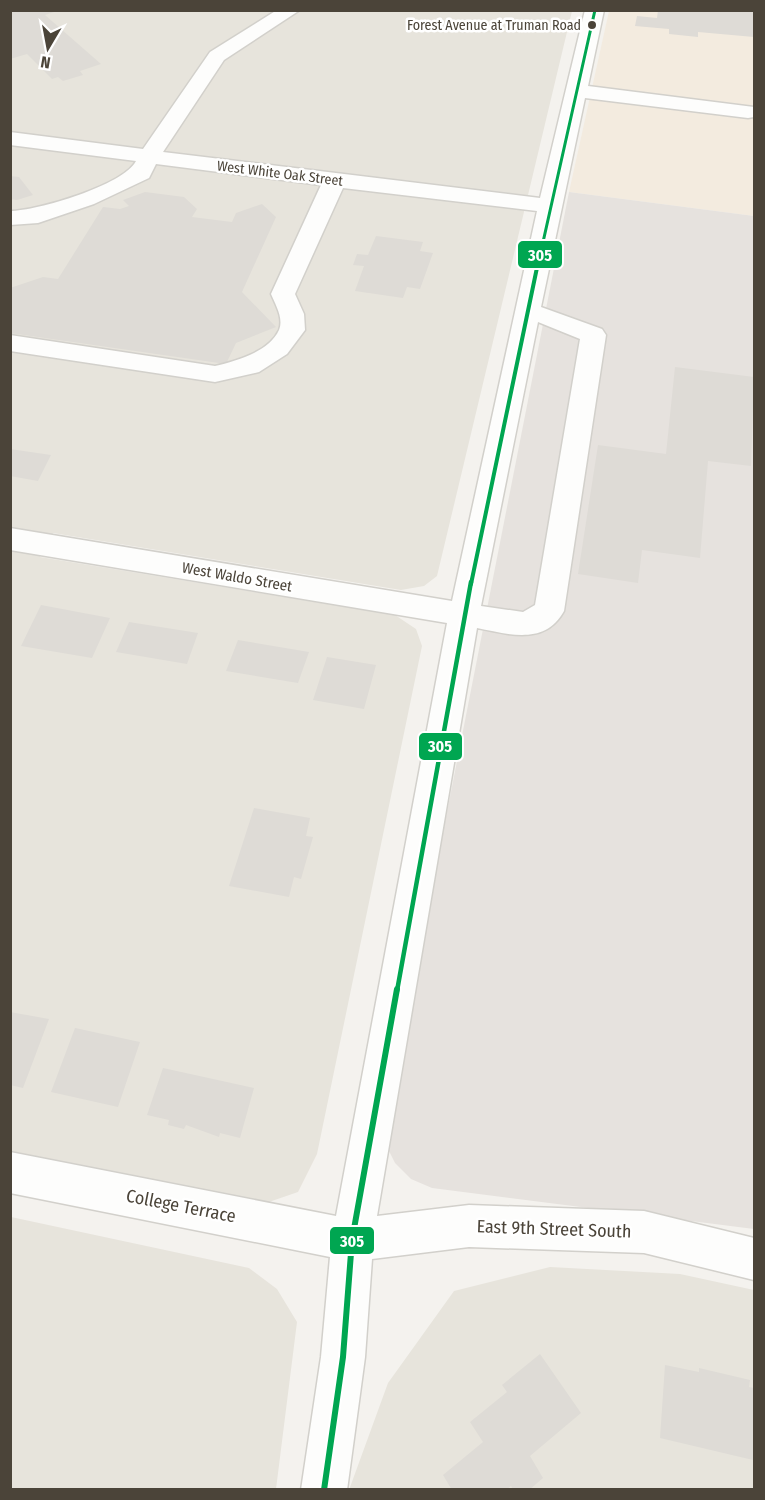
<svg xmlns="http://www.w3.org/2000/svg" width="765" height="1500" font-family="'Fira Sans Condensed',sans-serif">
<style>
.residential{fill:#e7e4dc}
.commercial{fill:#f3ebdf}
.industrial{fill:#e6e2de}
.building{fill:#dedbd6}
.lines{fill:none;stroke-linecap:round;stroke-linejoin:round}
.minor-casing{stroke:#d2d0cb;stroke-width:3}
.minor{fill:#fdfdfc;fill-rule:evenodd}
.bus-1-far3-casing{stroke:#fff;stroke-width:6}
.bus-1-far2-casing{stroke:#fff;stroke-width:8}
.bus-1-far1-casing{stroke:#fff;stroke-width:9}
.bus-1-casing{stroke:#fff;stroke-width:10}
.bus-1-far3{stroke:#00a651;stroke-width:3}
.bus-1-far2{stroke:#00a651;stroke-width:4}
.bus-1-far1{stroke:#00a651;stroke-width:4.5}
.bus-1{stroke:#00a651;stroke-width:6}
.bus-dot{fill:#4b4439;stroke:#fff;stroke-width:2}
.labels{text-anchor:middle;stroke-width:5;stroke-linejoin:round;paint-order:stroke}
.bus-label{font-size:14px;fill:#4b4439;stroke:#fff;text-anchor:end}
.far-street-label{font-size:14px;fill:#4b4439;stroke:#fff}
.street-label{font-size:15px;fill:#4b4439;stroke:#fff}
.near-street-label{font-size:18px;fill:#4b4439;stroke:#fff}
.line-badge{stroke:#fff;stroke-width:2}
.badge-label{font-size:16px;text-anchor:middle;font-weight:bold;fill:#fff}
</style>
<rect width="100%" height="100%" fill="#f4f2ee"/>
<path class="residential" d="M10 11H572L437 576 424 586 401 590 53 533 40 557 395 615 416 629 422 646 317 1154 298 1192 266 1203 11 1151Z
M11 1217 249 1268 277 1289 297 1322 276 1489H11Z
M550 1267 680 1274 754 1290V1489L349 1490 388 1383 454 1291Z"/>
<path class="commercial" d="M609 11H754V216L569 192Z"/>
<path class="industrial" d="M569 192 754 216V1229L432 1188 411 1179 395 1163 386 1145V1122Z"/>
<path class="building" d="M10 10H60L45 15 101 64 80 71 83 75 63 81 58 77 52 79 27 54 10 59Z
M658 10 754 11V37L698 32V37L669 34V29L635 26 637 16 657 18Z
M10 176 19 177 33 195 17 200 10 199Z
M145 192 184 197 197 209 192 217 232 222 236 213 262 204 276 217 242 292 276 327 236 343 226 364 10 333V288L43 277 58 279 103 207 120 209 129 206 123 200Z
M376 236 423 242 420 251 433 253 420 289 407 287 403 298 355 291 364 266 353 265 357 254 368 255Z
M675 367 754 377 751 466 708 461 700 558 642 550 638 583 578 574 598 445 666 454Z
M10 449 51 455 38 481 10 476Z
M41 605 110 618 92 658 21 646Z
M129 622 198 633 187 664 116 652Z
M238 640 309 652 298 683 226 671Z
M327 657 376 665 364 709 313 700Z
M254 808 310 818 306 836 313 837 301 879 294 877 289 897 229 886Z
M10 1012 49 1019 23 1088 10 1085Z
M75 1028 140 1042 118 1107 51 1092Z
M163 1068 254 1088 240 1138 220 1133 219 1137 186 1125 184 1129 168 1125 169 1120 147 1115Z
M540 1354 581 1413 530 1456 543 1478 529 1490H513L511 1486 506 1490H452L443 1475 483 1442 470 1422 507 1392 502 1385Z
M665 1365 699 1372V1368L750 1380 749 1387 754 1388 753 1460 660 1438Z"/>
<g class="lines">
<g class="minor-casing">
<path id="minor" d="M277 10H300L224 60 163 152 540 198 585 10H604L588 86 754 107V117L748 118 585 98 541 307 602 329 606 335 564 611C545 646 508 634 477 628L377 1216 469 1205 644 1211 754 1238V1280L644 1253 469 1247 372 1259 365 1357 347 1490H301L321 1357 330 1257 10 1193V1152L336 1216 447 623 10 550V528L452 601 537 211 343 188 295 294 304 314 305 330 287 354 259 372 215 382 10 351V335L215 366C236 361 269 352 279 330 284 318 275 304 271 294L321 185 156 164 149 178 94 204 38 223 10 225V211C37 211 124 185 136 161L10 145V132L143 149 210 52ZM538 322 580 339 535 605 523 612 481 606Z"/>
</g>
<use href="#minor" class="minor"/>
<g class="bus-1-far3-casing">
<path id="bus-1-far3" d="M539 260 595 10"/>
</g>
<g class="bus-1-far2-casing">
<path id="bus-1-far2" d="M471 584 539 258"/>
</g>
<g class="bus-1-far1-casing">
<path id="bus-1-far1" d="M397 991 471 582"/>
</g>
<g class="bus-1-casing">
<path id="bus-1" d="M324 1490 343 1357 352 1240 397 989"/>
</g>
<use href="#bus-1-far3" class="bus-1-far3"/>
<use href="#bus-1-far2" class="bus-1-far2"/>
<use href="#bus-1-far1" class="bus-1-far1"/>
<use href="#bus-1" class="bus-1"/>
</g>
<circle class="bus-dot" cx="592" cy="25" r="5"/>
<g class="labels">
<g class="bus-label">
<text x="581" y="30">Forest Avenue at Truman Road</text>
</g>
<g class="far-street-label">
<text transform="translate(280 173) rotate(7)" y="5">West White Oak Street</text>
</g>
<g class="street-label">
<text transform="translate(237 577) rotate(10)" y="5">West Waldo Street</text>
</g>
<g class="near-street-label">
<text transform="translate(181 1206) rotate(11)" y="6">College Terrace</text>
<text transform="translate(554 1229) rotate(2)" y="6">East 9th Street South</text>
</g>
</g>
<g class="line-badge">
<rect x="517" y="240" width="46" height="29" rx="6" fill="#00a651"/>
<rect x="418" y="732" width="45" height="29" rx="6" fill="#00a651"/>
<rect x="329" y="1226" width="46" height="29" rx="6" fill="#00a651"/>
</g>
<g class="badge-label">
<text x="540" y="261">305</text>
<text x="440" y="752">305</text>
<text x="352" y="1247">305</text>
</g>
<rect width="765" height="1500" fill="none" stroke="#4b4439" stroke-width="24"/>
<g transform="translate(48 48) rotate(190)" stroke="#ffffff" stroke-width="4.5" paint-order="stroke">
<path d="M0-4.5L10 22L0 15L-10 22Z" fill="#4b4439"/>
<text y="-9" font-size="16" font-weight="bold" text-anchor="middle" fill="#4b4439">N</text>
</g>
</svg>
